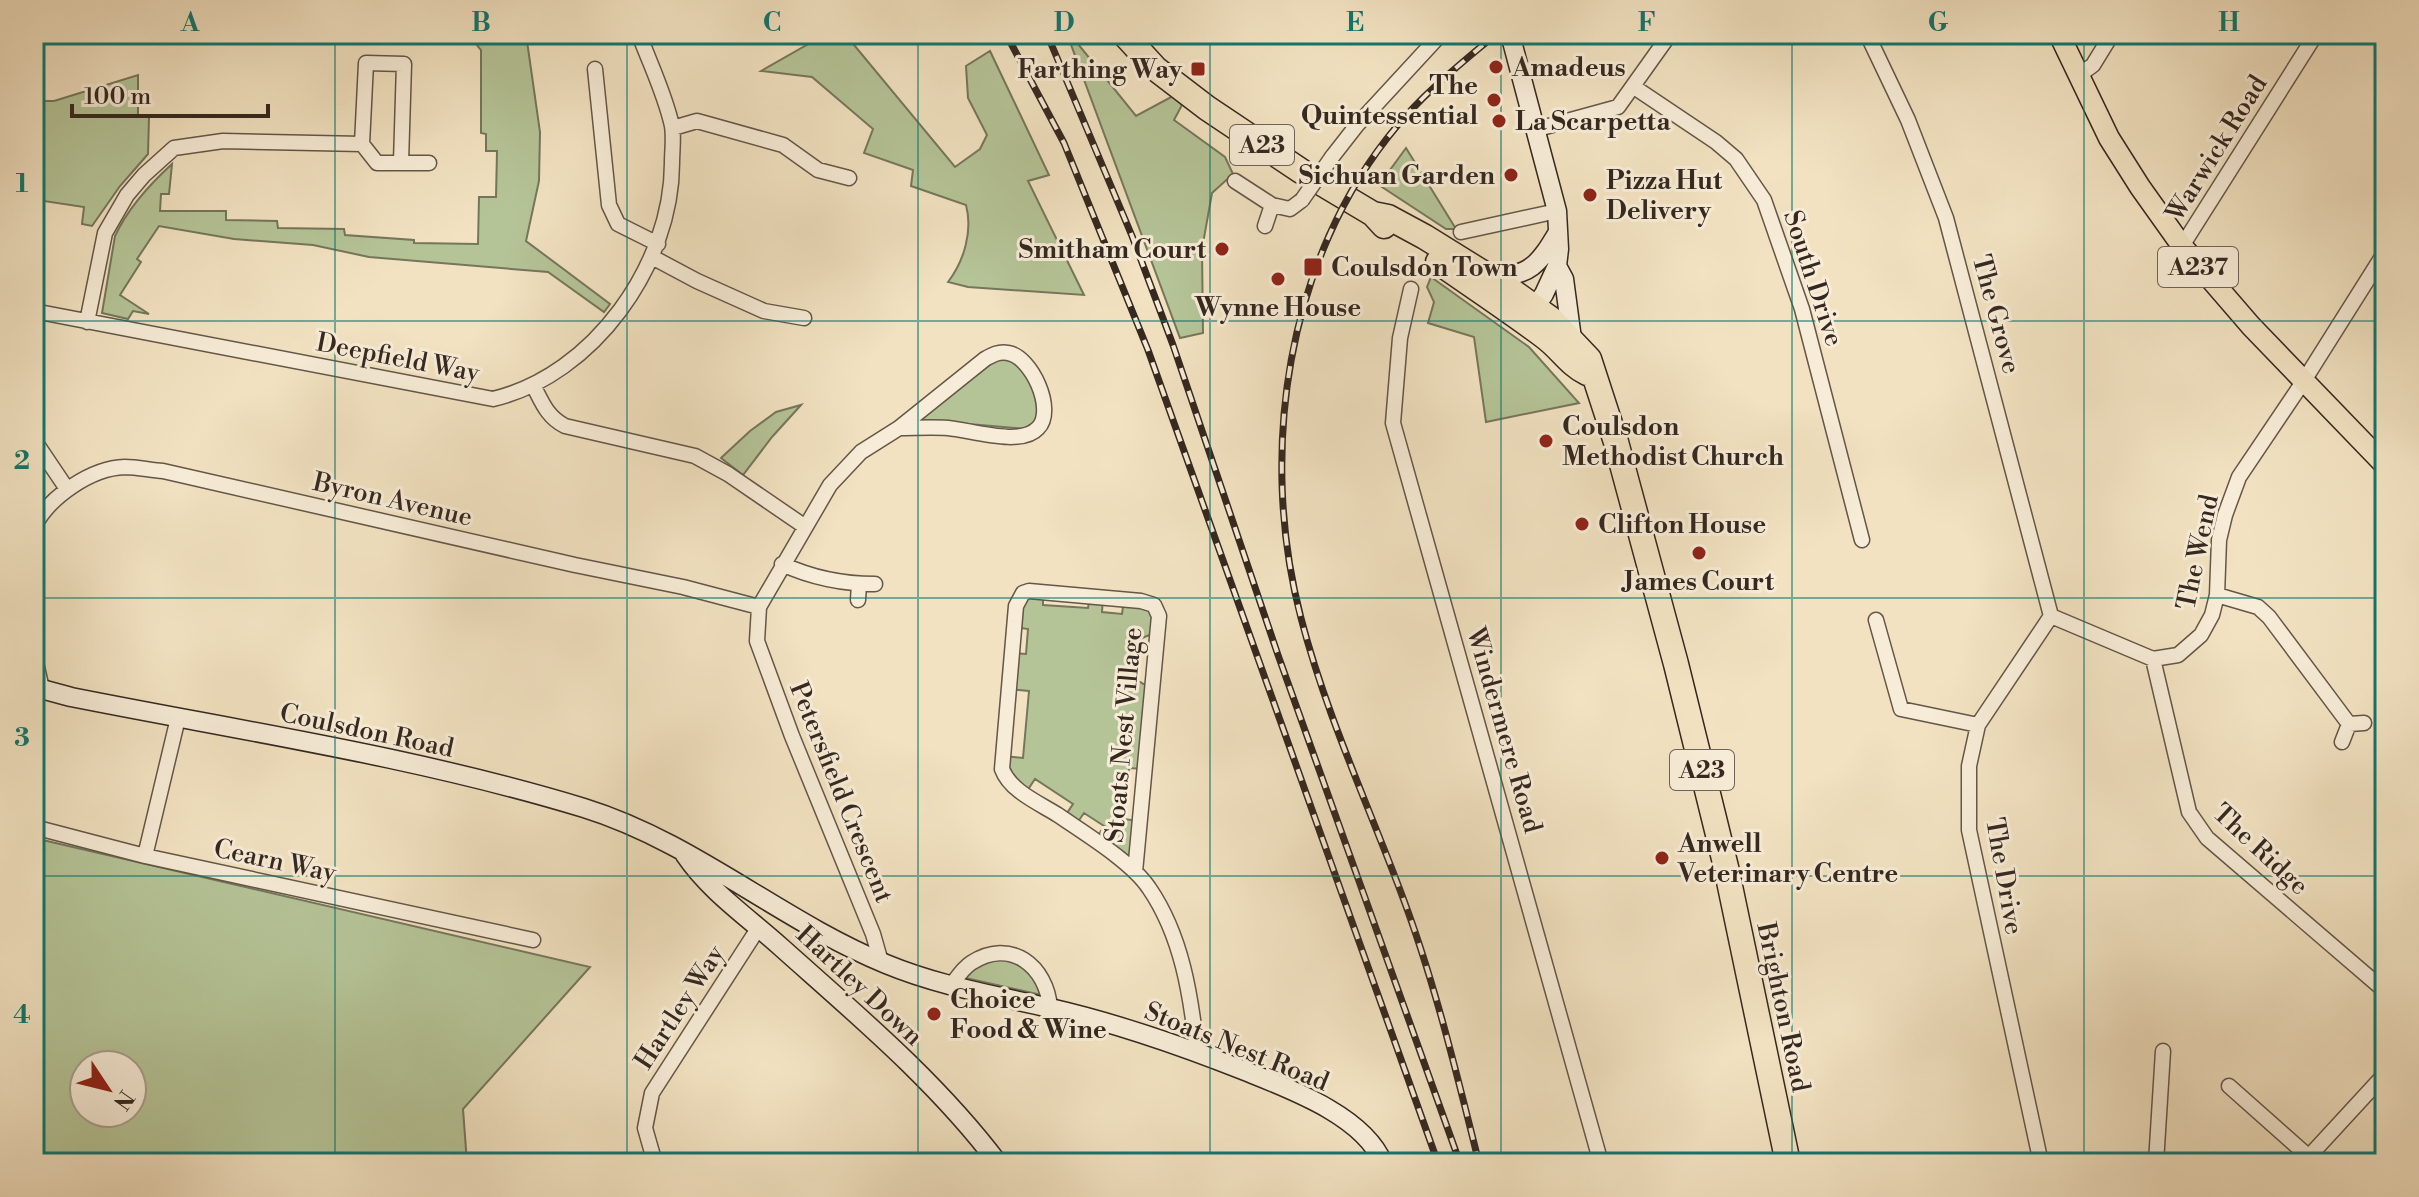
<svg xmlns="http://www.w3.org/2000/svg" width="2419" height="1197" font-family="'Libre Bodoni',serif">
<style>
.green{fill:#b5c497;stroke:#75765c;stroke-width:2;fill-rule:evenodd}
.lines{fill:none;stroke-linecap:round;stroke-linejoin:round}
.street-casing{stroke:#645648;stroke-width:17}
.secondary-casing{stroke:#352820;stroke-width:21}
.primary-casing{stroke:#352820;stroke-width:23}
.highway-casing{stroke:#352820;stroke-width:27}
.street{stroke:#f7ecd7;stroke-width:14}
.secondary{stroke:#f7ecd7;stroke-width:18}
.primary{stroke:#f2e2c1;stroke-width:20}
.highway{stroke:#f2e2c1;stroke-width:24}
.rail-casing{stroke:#352820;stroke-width:7}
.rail{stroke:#f7ecd7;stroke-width:4;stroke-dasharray:12;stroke-linecap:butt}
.street-bridge-casing{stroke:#645648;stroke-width:17;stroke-linecap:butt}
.street-bridge{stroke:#f7ecd7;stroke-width:14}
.grid{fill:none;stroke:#0f766e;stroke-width:2;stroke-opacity:0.55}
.poi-dot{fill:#8f2418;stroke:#f7ecd7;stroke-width:3}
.labels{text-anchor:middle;stroke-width:6;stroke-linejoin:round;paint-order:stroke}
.shield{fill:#f7ecd7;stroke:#6f6357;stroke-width:2}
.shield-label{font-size:24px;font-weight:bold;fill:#352820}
.poi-label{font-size:26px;font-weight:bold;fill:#352820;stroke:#f7ecd7;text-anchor:start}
.street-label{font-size:26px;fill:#352820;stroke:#f7ecd7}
.neatline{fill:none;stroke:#0f766e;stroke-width:3}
.grid-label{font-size:26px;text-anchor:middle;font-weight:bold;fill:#0f766e}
</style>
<rect width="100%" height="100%" fill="#f2e2c1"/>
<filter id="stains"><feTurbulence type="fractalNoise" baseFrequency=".0025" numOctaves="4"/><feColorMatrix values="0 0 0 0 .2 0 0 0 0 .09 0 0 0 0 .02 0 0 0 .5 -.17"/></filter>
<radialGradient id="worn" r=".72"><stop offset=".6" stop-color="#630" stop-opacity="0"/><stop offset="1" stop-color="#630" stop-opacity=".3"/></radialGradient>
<path class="green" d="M468 34H526L540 132 539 181 526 241 610 304 604 312 548 272 369 257 313 245 234 239 159 226 137 259 141 262 120 295 149 314 133 311 128 319 102 313 115 236C128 208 149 185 172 164L169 194H161L160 211H226V220L277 221 278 228 344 229 345 235 414 240V243L478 244 479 197H496L497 151H486V134L481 133V50Z
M802 34H845L955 167 980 149 987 135 968 98 966 66 990 51 1049 175 1028 181 1084 295 968 287 948 282C964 261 973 231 966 205L911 186 913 170 864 153 873 129 812 77 761 71 810 43Z
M1067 34H1070L1136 116 1173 96 1182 105 1174 120 1225 157 1233 174 1212 193 1202 249 1203 333 1180 338Z
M138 75V116L149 117 148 154 120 186 92 226 82 224 84 207 37 200 38 192 34 191V101H54Z
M1406 148 1456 229H1446L1379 185Z
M1431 277 1529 347 1579 403 1486 422 1474 337 1428 323 1434 302 1427 287Z
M1004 358C1022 360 1037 387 1039 405 1040 411 1037 419 1035 425L1027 429 922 420V416L995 361Z
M801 405 772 437 743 475 721 458 750 431 776 412Z
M1043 592V605L1088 608 1090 595 1103 597 1102 612 1122 614 1124 599 1154 605 1157 632 1142 638 1138 681 1151 688 1143 769 1129 768 1124 819 1139 821 1135 872 1095 841 1104 826 1084 813 1075 826 1063 819 1073 804 1035 779 1025 794 1011 784 1004 756 1023 758 1029 691 1010 689 1012 653 1026 654 1028 629 1014 627 1019 598Z
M34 838 590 967 463 1109 467 1163H34ZM84 1065H132V1113H84Z
M999 957 1025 963 1046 996 961 977 968 969Z"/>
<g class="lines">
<g class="street-casing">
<path id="street" d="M1867 34 1908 120 1946 218 2051 616
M595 69 609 205 618 224 658 244
M2078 76 2093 65 2112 34
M1634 87 1716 142 1736 159 1764 200 1802 309 1862 540
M673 128 697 121 783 145 818 170 849 178
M1534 130 1618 107 1670 34
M362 144 377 163H429
M1332 157 1357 125 1441 34
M1235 181 1272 205 1290 209 1302 200
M1265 226 1272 205
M1461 232 1557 211
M2182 246 2316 34
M652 257 697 281 764 311 804 318
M1411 289 1400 338 1393 423 1601 1163
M34 311 493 399C594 375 672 264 672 163 672 151 674 137 672 126 665 94 650 64 639 34
M87 322 105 233 127 195 144 175 174 148 223 141 362 144 366 63 404 64 401 162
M533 385C542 402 547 417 565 426L695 456 728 474 804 526
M34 440 67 489
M34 527C49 497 91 468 125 467 137 467 150 470 163 471L575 565 683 587 759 607
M782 564C810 577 844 584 875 584
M2217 595 2258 607 2269 617 2349 724
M858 600 859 584
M2051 616 2153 659 2178 655 2201 635 2212 615 2217 595 2219 540 2225 515 2239 477 2305 379 2385 252
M1876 620 1901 709 1978 725
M34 654 42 689
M2153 659 2189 812 2207 838 2385 991
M2342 742 2349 724 2364 723
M34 827 145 856 533 940
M145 856 178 718
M1135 872 1159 616 1154 605 1141 601 1029 591 1023 593 1016 606 1002 769C1010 791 1039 803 1058 815 1084 833 1132 862 1149 888 1182 936 1191 996 1197 1052
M881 962 873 934 792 736 757 641 759 607 830 485 861 452 899 428 985 359C992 355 999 351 1008 353 1031 356 1056 410 1038 428 1021 447 971 430 948 428 932 427 915 428 899 428
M950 987C957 978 962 969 971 963 1010 937 1047 966 1050 1008
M2229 1086 2309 1157
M655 1163 645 1128 652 1093 759 927
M2041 1163 1969 830V766L1978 725 2051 616
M2156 1163 2163 1051
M2303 1163 2385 1074"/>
</g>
<g class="secondary-casing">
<path id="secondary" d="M1510 34 1557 211 1559 249 1557 266 1544 294 1528 317
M1557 266 1564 279 1572 339
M1490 277C1530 277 1539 264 1558 232
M34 687 71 697C242 731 417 757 584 808 694 842 781 921 886 964 939 986 994 995 1050 1008 1116 1023 1182 1046 1245 1071 1290 1089 1364 1116 1383 1163
M685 855C711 893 749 918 782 948 857 1015 937 1082 998 1163"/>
</g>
<g class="primary-casing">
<path id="primary" d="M2059 34 2109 138 2140 187 2182 246 2251 326 2385 465"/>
</g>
<g class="highway-casing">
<path id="highway" d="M1124 34 1156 69 1207 108 1301 171 1373 214 1384 226
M1373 214 1388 217 1425 237 1512 291 1551 319 1589 359 1616 442 1676 664 1726 867 1788 1163
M1438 262C1474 287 1510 311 1545 337 1561 349 1570 365 1587 373"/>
</g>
<use href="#street" class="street"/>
<use href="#secondary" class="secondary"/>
<use href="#primary" class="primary"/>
<use href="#highway" class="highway"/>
<g class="rail-casing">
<path id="rail" d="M1006 34 1064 143 1148 350 1438 1163
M1047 34 1132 236 1173 345 1278 655 1460 1163
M1479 1163C1456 1071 1434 979 1400 890 1366 800 1325 711 1301 618 1258 454 1286 258 1397 126 1426 91 1462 63 1496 34"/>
</g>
<use href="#rail" class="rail"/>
<g class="street-bridge-casing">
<path id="street-bridge" d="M1302 200 1332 157"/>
</g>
<use href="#street-bridge" class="street-bridge"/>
</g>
<path class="grid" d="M335 34V1163M627 34V1163M918 34V1163M1210 34V1163M1501 34V1163M1792 34V1163M2084 34V1163M34 321H2385M34 598H2385M34 876H2385"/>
<g class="poi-dot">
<circle cx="1496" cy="67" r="8"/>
<rect x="1190" y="61" width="16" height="16" rx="4"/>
<circle cx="1494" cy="100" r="8"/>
<circle cx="1499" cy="121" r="8"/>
<circle cx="1511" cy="175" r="8"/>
<circle cx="1590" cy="195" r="8"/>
<circle cx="1222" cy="249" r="8"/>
<rect x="1303" y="257" width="20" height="20" rx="4"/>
<circle cx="1278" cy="279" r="8"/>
<circle cx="1546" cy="441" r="8"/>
<circle cx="1582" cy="524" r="8"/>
<circle cx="1699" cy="553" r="8"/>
<circle cx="1662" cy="858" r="8"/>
<circle cx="934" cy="1014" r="8"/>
</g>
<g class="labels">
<g class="shield">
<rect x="1230" y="125" width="64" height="40" rx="6"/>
<rect x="2158" y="247" width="80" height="40" rx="6"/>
<rect x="1670" y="750" width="64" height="40" rx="6"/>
</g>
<g class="shield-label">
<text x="1262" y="153">A23</text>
<text x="2198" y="275">A237</text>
<text x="1702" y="778">A23</text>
</g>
<g class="poi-label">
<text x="1512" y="76">Amadeus</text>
<text x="1182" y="78" text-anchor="end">Farthing Way</text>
<text x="1478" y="94" text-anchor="end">The<tspan x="1478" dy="30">Quintessential</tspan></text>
<text x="1515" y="130">La Scarpetta</text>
<text x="1495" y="184" text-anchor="end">Sichuan Garden</text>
<text x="1606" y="189">Pizza Hut<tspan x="1606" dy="30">Delivery</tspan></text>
<text x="1206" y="258" text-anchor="end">Smitham Court</text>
<text x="1331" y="276">Coulsdon Town</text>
<text x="1278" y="316" text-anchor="middle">Wynne House</text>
<text x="1562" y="435">Coulsdon<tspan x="1562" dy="30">Methodist Church</tspan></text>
<text x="1598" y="533">Clifton House</text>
<text x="1699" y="590" text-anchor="middle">James Court</text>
<text x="1678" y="852">Anwell<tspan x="1678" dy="30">Veterinary Centre</tspan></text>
<text x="950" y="1008">Choice<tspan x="950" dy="30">Food &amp; Wine</tspan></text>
</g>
<g class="street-label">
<text transform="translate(2216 148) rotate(-58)" y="9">Warwick Road</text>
<text transform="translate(1814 278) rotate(72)" y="9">South Drive</text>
<text transform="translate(1997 314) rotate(75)" y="9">The Grove</text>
<text transform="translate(398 357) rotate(11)" y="9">Deepfield Way</text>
<text transform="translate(393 499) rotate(13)" y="9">Byron Avenue</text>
<text transform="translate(2197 552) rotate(-78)" y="9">The Wend</text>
<text transform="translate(367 730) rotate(12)" y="9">Coulsdon Road</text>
<text transform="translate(1505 730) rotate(74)" y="9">Windermere Road</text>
<text transform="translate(1123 735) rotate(-85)" y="9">Stoats Nest Village</text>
<text transform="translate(842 792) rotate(68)" y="9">Petersfield Crescent</text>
<text transform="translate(2261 849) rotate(43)" y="9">The Ridge</text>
<text transform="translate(275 860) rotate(12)" y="9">Cearn Way</text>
<text transform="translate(2005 876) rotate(80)" y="9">The Drive</text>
<text transform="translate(860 985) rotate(43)" y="9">Hartley Down</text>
<text transform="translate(679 1007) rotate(-57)" y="9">Hartley Way</text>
<text transform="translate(1784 1007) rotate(78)" y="9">Brighton Road</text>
<text transform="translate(1237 1046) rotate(22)" y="9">Stoats Nest Road</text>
</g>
</g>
<rect width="2419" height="1197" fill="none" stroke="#f2e2c1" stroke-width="88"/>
<g transform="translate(108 1089) rotate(125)"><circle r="38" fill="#f7ecd7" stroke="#a99e8e" stroke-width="2"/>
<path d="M0-6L14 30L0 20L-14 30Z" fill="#8f2418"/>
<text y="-12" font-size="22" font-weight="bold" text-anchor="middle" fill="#352820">N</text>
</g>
<path d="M72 104v12h196v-12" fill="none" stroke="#352820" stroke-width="4"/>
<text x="84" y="104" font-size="24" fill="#352820" stroke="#f7ecd7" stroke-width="6" paint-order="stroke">100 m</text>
<rect x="44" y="44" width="2331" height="1109" class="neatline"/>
<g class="grid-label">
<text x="190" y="31">A</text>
<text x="481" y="31">B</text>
<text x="772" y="31">C</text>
<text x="1064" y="31">D</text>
<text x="1355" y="31">E</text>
<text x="1647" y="31">F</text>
<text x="1938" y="31">G</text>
<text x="2229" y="31">H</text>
<text x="22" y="192">1</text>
<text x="22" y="469">2</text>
<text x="22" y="746">3</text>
<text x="22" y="1023">4</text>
</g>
<rect width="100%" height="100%" filter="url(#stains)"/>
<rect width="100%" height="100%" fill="url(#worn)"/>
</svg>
